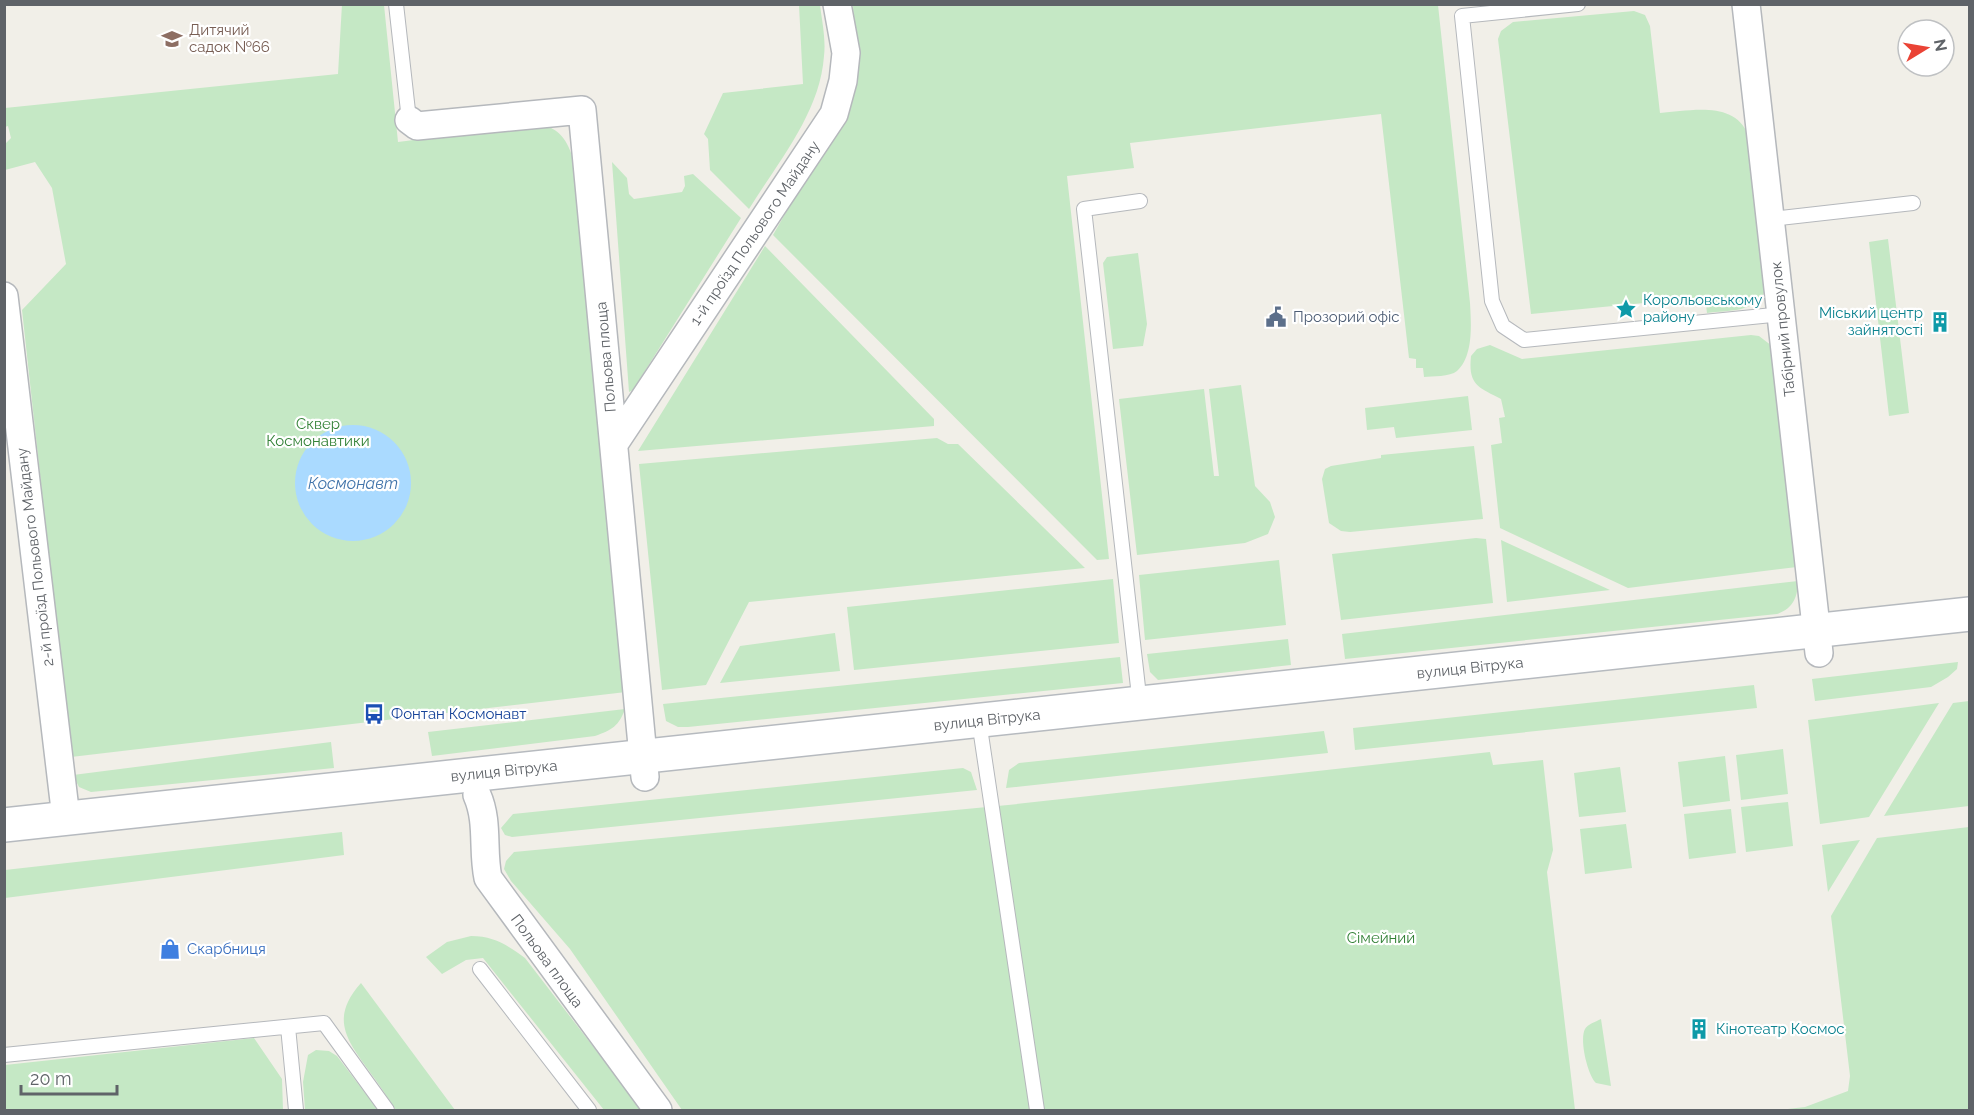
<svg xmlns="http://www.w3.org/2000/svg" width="1974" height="1115" font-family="Raleway,sans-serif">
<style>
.green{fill:#c5e8c5}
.water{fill:#aadaff}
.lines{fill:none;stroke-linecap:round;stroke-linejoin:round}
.service-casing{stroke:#b5b8bc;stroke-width:16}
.minor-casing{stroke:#b5b8bc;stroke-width:30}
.secondary-casing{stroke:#b6babf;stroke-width:36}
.service{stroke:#fff;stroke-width:14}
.minor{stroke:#fff;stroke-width:27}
.secondary{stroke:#fff;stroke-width:33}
.labels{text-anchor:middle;stroke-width:4.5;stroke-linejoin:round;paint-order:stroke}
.education-label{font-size:15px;fill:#785e54;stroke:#fff;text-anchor:start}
.street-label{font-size:15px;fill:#5f6368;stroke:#fff}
.culture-label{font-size:15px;fill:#0d838f;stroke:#fff;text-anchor:start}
.service-label{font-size:15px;fill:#4e5e75;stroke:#fff;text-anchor:start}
.park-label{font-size:15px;fill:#348238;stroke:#fff}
.transit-label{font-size:15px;fill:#164399;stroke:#fff;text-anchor:start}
.shop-label{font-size:15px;fill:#366cbe;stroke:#fff;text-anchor:start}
.water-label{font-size:16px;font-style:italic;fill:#4174aa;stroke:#fff}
</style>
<rect width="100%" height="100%" fill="#f1efe8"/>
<path class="green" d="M342 4 384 5 398 142 540 124C559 128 568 141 573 159L626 692 71 757 22 310 66 264 52 188 35 162 5 170 4 145 11 138 8 126 5 127V108L338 74Z
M799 5H820C822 21 826 39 824 56 820 113 778 162 749 209L710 170 708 139 704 134 723 93 803 84Z
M853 5H1438L1470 303C1471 322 1474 356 1457 371 1450 377 1432 376 1424 377L1423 368H1416V359L1409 358 1381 114 1130 143 1134 168 1067 176 1109 559 1097 560 773 235 805 179 854 33Z
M1634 11 1645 15 1650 26 1660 113C1689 111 1735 100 1748 135L1765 291C1755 313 1728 310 1707 313L1705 297 1531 314 1498 39 1501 31 1513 22Z
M612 162 627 178 629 194 634 199 682 192 685 186 684 176 693 174 741 218 633 390 629 392Z
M1888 239 1909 413 1889 416 1869 242Z
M765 246 934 419V426L638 451Z
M1138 253 1147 324 1143 346 1113 349 1103 263 1107 257Z
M1751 335 1759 336 1772 346 1797 567 1628 588 1500 528 1491 445 1502 443 1499 418 1505 417 1501 399C1478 387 1468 385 1471 356L1477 349 1490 345 1522 359Z
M1241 385 1255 486 1270 502 1275 517 1268 534 1245 543 1137 555 1119 399 1204 389 1214 476H1219L1209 389Z
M1468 396 1472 430 1396 438 1394 427 1367 430 1365 408Z
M937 438 948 444H958L1085 568 749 602 706 685 662 690 639 464Z
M1474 446 1483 519 1350 532 1341 531 1329 523 1322 479 1325 469 1331 466 1381 458V455Z
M1476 538 1486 539 1493 603 1341 620 1332 554Z
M1501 540 1610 590 1507 602Z
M1279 560 1286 625 1145 640 1139 575Z
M1113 579 1119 643 854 670 847 607Z
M1798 581C1798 596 1793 609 1777 614L1345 659 1342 634Z
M835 633 840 671 720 683 740 646Z
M1288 639 1291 665 1158 680 1150 672 1147 654Z
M1120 657 1123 683 688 727H678L666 721 663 704Z
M1958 662 1957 669 1948 677 1931 687 1815 701 1812 679Z
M1754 685 1757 708 1355 750 1353 728Z
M1969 701V806L1884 816 1953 703Z
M1939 703 1869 817 1820 824 1808 720Z
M625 709C619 726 612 730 595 736L432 756 428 732Z
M1324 731 1328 753 1006 788 1009 770 1019 763Z
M331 742 334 768 91 792 79 787 73 775Z
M1783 749 1788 794 1741 800 1736 755Z
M1490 752 1493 765 1543 760 1553 850 1547 872 1575 1110H682L570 949 511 881 504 869 506 861 514 852 1008 805Z
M1725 756 1730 801 1683 807 1678 762Z
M1620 767 1626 812 1579 817 1574 773Z
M963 768 971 772 977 790 512 837 505 835 501 828 513 814Z
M1788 802 1793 846 1746 852 1741 807Z
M1731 809 1736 853 1689 859 1684 814Z
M1626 824 1632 868 1585 874 1580 829Z
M1969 827V1110H1779L1805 1107 1848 1091 1850 1076 1831 916 1877 838Z
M342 832 344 855 5 898V870Z
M1860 840 1828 892 1822 845Z
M471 936C494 936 507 945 525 958L642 1110H604L483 958 466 960 442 974 426 957 447 942Z
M361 983 455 1110H396C387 1097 379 1084 369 1071 346 1039 330 1018 361 983Z
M1601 1019 1611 1086 1596 1083C1588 1076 1579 1040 1585 1029 1588 1024 1595 1022 1601 1019Z
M254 1038 282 1079 283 1110H5V1065Z
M316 1050 329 1051 337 1056 378 1110H305L303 1082 308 1055Z"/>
<path class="water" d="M295 483a58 58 0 1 1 116 0a58 58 0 1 1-116 0Z"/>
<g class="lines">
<g class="service-casing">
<path id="service" d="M396 4 409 120
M1578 4 1462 16 1492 301 1503 326 1524 340 1782 314
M1140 201 1084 209 1140 705
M1771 219 1913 203
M979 721 1037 1110
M480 969 589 1110
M288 1027 296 1110
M4 1055 324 1023 387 1110"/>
</g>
<g class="minor-casing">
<path id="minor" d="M1746 4 1819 653
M409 120 417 126 582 110 645 777
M4 296 66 818
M614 444 834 114 843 81 846 53 837 4
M477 795C489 822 482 850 488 878L658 1110"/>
</g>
<g class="secondary-casing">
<path id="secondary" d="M4 825 1970 614"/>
</g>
<use href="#service" class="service"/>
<use href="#minor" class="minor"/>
<use href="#secondary" class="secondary"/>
</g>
<defs>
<g id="school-bare" transform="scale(1.62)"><path d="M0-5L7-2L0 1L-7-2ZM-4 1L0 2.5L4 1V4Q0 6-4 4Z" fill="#8d6e63" stroke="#fff" stroke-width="2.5" paint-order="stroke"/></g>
<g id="sight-bare" transform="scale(1.62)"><path d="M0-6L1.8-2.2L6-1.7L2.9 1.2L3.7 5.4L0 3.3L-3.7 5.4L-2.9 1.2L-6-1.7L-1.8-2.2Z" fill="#0f9aa8" stroke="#fff" stroke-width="2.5" paint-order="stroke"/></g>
<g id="civic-bare" transform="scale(1.62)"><path d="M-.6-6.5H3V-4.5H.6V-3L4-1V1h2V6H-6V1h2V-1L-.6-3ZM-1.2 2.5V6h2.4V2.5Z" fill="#5c6f8a" stroke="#fff" stroke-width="2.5" paint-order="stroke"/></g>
<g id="building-bare" transform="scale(1.62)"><path d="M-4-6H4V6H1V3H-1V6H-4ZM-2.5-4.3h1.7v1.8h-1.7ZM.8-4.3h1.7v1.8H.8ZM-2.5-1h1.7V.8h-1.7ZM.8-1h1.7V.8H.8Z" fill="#0f9aa8" stroke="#fff" stroke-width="2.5" paint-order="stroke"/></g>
<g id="bus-bare" transform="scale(1.62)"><path d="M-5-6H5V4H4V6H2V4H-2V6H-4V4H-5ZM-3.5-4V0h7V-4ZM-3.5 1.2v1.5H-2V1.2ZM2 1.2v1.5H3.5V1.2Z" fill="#1a4fb4" stroke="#fff" stroke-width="2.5" paint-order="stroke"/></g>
<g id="shop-bare" transform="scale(1.62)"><path d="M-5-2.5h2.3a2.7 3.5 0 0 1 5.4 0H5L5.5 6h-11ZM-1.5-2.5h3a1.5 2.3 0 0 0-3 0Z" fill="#3f7fe0" stroke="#fff" stroke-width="2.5" paint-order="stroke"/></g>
</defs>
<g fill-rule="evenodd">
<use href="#school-bare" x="172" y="39"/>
<use href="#sight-bare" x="1626" y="309"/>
<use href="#civic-bare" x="1276" y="317"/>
<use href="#building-bare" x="1940" y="322"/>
<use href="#bus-bare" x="374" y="714"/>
<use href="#shop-bare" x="170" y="949"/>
<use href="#building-bare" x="1699" y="1029"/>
</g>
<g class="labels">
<g class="education-label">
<text x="189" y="35">Дитячий<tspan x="189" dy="17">садок №66</tspan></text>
</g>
<g class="street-label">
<text transform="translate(755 233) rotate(-56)" y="5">1-й проїзд Польового Майдану</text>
<text transform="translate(1783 329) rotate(-96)" y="5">Табірний провулок</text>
<text transform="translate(606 357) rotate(-95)" y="5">Польова площа</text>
<text transform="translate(35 557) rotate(-97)" y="5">2-й проїзд Польового Майдану</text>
<text transform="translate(1470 668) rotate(-6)" y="5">вулиця Вітрука</text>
<text transform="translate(987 720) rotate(-6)" y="5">вулиця Вітрука</text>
<text transform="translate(504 771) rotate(-6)" y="5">вулиця Вітрука</text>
<text transform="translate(547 961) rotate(54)" y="5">Польова площа</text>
</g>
<g class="culture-label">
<text x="1643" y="305">Корольовському<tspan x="1643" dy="17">району</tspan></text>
<text x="1923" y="318" text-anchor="end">Міський центр<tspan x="1923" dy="17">зайнятості</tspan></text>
<text x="1716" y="1034">Кінотеатр Космос</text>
</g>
<g class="service-label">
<text x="1293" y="322">Прозорий офіс</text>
</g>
<g class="park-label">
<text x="318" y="429">Сквер<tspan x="318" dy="17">Космонавтики</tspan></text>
<text x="1381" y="943">Сімейний</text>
</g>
<g class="transit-label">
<text x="391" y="719">Фонтан Космонавт</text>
</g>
<g class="shop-label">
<text x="187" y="954">Скарбниця</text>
</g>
<g class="water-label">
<text x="353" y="489">Космонавт</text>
</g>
</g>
<rect width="1974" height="1115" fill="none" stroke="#5f6368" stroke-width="12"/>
<g transform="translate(1926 48) rotate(79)"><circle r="28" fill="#ffffff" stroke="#bfc1c3" stroke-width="1.5"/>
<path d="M0-4.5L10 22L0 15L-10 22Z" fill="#ea4335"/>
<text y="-9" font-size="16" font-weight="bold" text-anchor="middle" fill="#5f6368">N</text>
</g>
<path d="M21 1085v9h96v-9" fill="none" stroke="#5f6368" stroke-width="3"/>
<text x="30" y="1085" font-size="18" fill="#5f6368" stroke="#ffffff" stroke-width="4.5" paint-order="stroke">20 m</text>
</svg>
